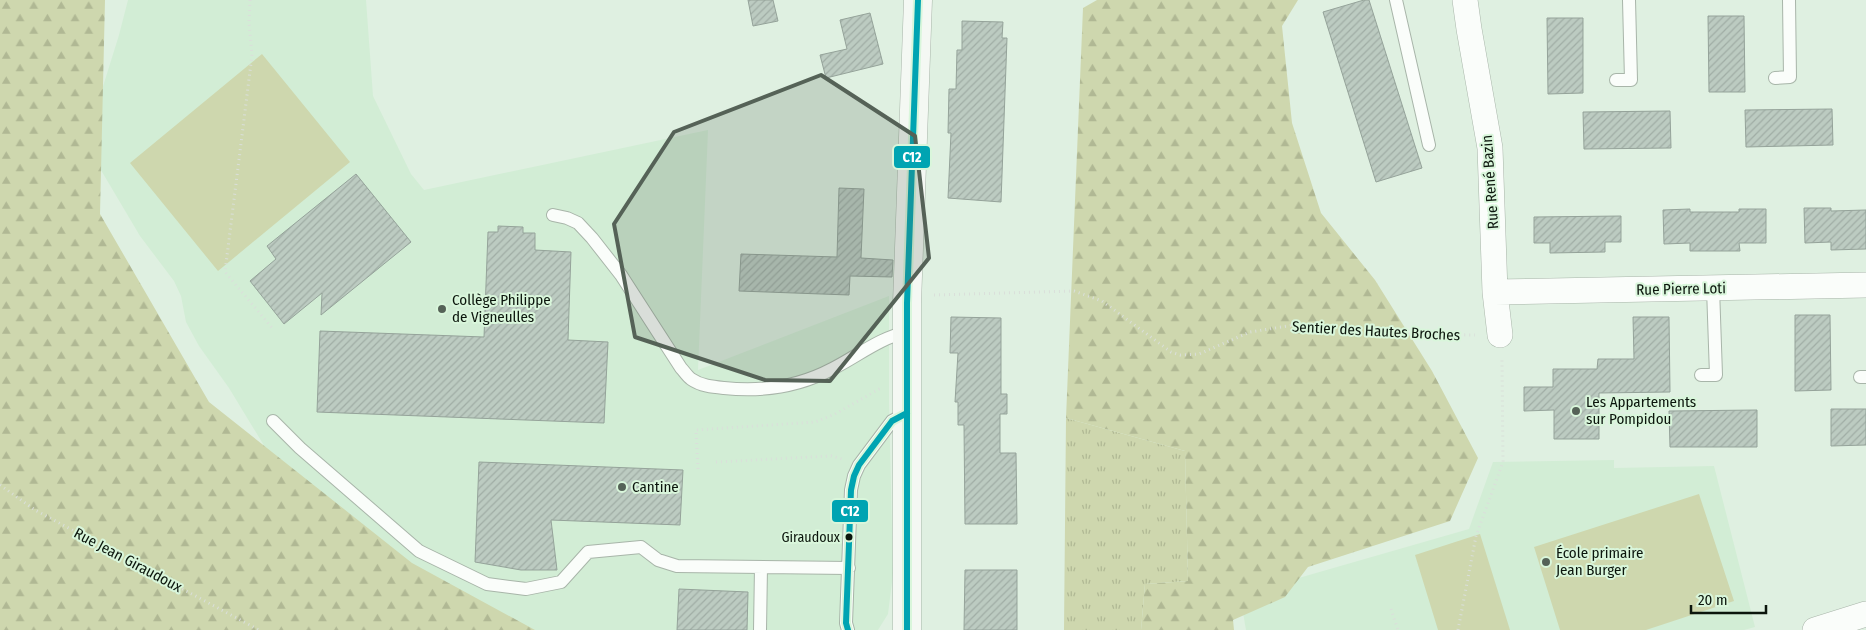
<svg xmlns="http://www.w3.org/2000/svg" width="1866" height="630" font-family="'Fira Sans Condensed',sans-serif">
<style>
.built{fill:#d2edd5}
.grass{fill:url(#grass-tufts)}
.forest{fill:url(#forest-firs)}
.park{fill:#ced7ae}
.building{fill:url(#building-hatch);stroke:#95a39a}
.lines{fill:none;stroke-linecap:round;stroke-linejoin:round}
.lane-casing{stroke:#a8b5a9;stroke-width:14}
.street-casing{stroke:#a8b5a9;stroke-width:26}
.secondary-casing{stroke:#a8b5a9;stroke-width:29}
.path{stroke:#dadfda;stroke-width:3;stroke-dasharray:1 4;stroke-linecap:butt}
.lane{stroke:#fafdfa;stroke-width:12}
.street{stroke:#fafdfa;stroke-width:25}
.secondary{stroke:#f4f8f3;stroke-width:28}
.bus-1-casing{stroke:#d9f6db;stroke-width:10}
.bus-1{stroke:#00a4b2;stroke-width:6}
.marked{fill:#556257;fill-opacity:0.2;stroke:#556257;stroke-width:4;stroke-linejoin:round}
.poi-dot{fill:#556257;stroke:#d9f6db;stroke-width:2}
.bus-dot{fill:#0b150c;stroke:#d9f6db;stroke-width:2}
.labels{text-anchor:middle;stroke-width:4;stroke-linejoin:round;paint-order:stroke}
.bus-label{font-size:14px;fill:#0b150c;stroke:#d9f6db;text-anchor:end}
.street-label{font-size:15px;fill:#0b150c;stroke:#d9f6db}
.poi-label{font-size:15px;fill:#0b150c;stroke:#d9f6db;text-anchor:start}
.line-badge{stroke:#d9f6db;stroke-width:2}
.badge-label{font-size:14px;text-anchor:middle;font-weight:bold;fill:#fff}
</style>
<defs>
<pattern id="grass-tufts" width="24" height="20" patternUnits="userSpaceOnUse" patternTransform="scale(1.25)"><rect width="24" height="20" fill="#ced7ae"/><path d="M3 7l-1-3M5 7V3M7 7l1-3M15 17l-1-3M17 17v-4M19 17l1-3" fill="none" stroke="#b0b894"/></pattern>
<pattern id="forest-firs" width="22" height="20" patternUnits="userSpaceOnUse" patternTransform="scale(1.25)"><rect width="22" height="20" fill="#ced7ae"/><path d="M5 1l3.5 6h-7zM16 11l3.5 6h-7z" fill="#b0b894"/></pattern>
<pattern id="building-hatch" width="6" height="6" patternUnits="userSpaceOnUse" patternTransform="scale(1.25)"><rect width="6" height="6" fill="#bccbc1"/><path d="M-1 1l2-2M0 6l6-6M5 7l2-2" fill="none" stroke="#a0ada5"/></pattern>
</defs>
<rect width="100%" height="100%" fill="#dff0e1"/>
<path class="built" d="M128 0H366L373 96 411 174 424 190 708 130 698 370 889 296V403L893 574 888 614 878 630H465L274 462 229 388 199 346 186 322 181 296 174 281 140 236 95 160 90 128 119 35Z
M1614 460V468L1714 466 1755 627 1744 630H1246L1240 595 1469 529 1493 462Z"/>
<path class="grass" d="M1066 418 1185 451 1188 581 1145 584 1141 630H1064Z"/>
<path class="forest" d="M0 0H105L100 214 209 402 412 563 535 630H0Z
M1097 0H1298L1282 26 1292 123 1321 213 1375 280 1432 371 1478 458 1450 521 1308 567 1285 597 1233 620 1234 630H1141L1145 584 1188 581 1185 451 1066 418 1083 8Z"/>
<path class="park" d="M262 54 350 162 218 271 130 163Z
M1699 494 1734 601 1646 630H1560L1534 547Z
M1480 534 1510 630H1438L1415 555Z"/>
<path class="building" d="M748 0H773L778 21 753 26Z
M1364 0H1369L1422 168 1376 182 1323 12Z
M870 13 883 64 826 78 820 55 847 49 840 20Z
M1708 16H1744L1745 92H1709Z
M1547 18H1583V93L1548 94Z
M962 21 1003 22 1002 38H1007L1001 202 948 198 951 133H948L949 89H956L957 50H962Z
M1832 109 1833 145 1746 147 1745 110Z
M1670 111 1671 148 1584 149 1583 112Z
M356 174 411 242 321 315 322 293 284 324 250 281 276 259 267 246Z
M839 188 864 189 861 258 893 260 892 277 850 276 849 295 739 291 741 254 837 257Z
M1804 208H1831V211L1866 210V249L1831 250V242L1805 243Z
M1690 209V212H1739V209H1766V243H1739L1740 251H1690V243L1664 244 1663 210Z
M1621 216V242H1605V252L1550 253V243H1534V217Z
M498 226 523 227V233H535V250L571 252 568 340 608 342 604 423 317 412 320 331 484 337 488 232H498Z
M1795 315H1830L1831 390 1795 391Z
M951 317 1001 318V394H1007V414H1000V453H1016L1017 524H965L964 425H958V402H955L958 353H950Z
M1633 317H1669L1670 392 1599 393V439H1554V410L1524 411V387H1553V369H1597L1598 359H1634Z
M1831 409H1866V445L1831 446Z
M1757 410V447H1670L1669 411Z
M479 462 683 470 680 525 551 520 557 570H521L475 562Z
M965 570H1017V630H964Z
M679 589 748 592 747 630H677Z"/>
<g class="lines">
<g class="lane-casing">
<path id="lane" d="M1396 0 1429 145
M1775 78 1790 77 1789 0
M1616 80H1631L1629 0
M553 215 567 218 578 223 592 238 621 275 681 368C684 371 687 376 691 379 701 386 713 387 724 388 762 392 798 387 832 369 858 356 879 338 907 332
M1701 375H1716L1713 288
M1860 377H1866
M273 421 300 448 419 551 487 584 526 589 561 582 588 552 641 547 658 560 677 566 849 568
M760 630 761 567
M848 630 846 623 851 490 854 476 859 465 892 421 907 413"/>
</g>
<g class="street-casing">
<path id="street" d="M1465 0 1469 29 1490 148 1495 292 1500 335
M1495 292 1866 285
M1815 630 1866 614"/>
</g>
<g class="secondary-casing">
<path id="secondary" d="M907 630V303L918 0"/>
</g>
<path class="path" d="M250 0 249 23 252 55 225 272 273 329
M934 295 1074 291 1102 301 1171 352 1180 355 1199 354 1250 332 1294 325 1331 326 1390 334 1475 335
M716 462 831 456 842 459
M698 469 696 430 815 422 835 414 881 388
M0 485 35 510 259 630
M1391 609 1398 630
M1458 630 1476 536 1503 462 1502 360"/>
<use href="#lane" class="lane"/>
<use href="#street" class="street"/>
<use href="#secondary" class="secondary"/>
<g class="bus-1-casing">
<path id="bus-1" d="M848 630 846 623 851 490 854 476 859 465 892 421 907 413
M907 630V303L918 0"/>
</g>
<use href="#bus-1" class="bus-1"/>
</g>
<path class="marked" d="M821 75 915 136 929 258 830 381 765 380 635 337 614 224 674 132Z"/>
<g class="poi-dot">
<circle cx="442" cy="309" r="5"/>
<circle cx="1576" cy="411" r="5"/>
<circle cx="622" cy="487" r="5"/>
<circle cx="1546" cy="562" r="5"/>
</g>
<circle class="bus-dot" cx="849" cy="537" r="4.5"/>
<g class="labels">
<g class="bus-label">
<text x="840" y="542">Giraudoux</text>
</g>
<g class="street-label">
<text transform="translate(1490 182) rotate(-94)" y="5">Rue René Bazin</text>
<text transform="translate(1681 289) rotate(-1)" y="5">Rue Pierre Loti</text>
<text transform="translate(1376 331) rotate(3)" y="5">Sentier des Hautes Broches</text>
<text transform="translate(128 560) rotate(28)" y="5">Rue Jean Giraudoux</text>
</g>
<g class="poi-label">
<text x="452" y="305">Collège Philippe<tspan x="452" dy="17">de Vigneulles</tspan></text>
<text x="1586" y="407">Les Appartements<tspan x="1586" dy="17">sur Pompidou</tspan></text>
<text x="632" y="492">Cantine</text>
<text x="1556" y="558">École primaire<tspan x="1556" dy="17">Jean Burger</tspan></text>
</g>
</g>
<g class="line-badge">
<rect x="893" y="145" width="38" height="24" rx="5" fill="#00a4b2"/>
<rect x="831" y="499" width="38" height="24" rx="5" fill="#00a4b2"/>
</g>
<g class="badge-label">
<text x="912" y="162">C12</text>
<text x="850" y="516">C12</text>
</g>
<path d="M1691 605v8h75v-8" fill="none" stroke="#0b150c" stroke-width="2.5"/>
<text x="1698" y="605" font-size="15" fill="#0b150c" stroke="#d9f6db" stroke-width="4" paint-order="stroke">20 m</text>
</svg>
